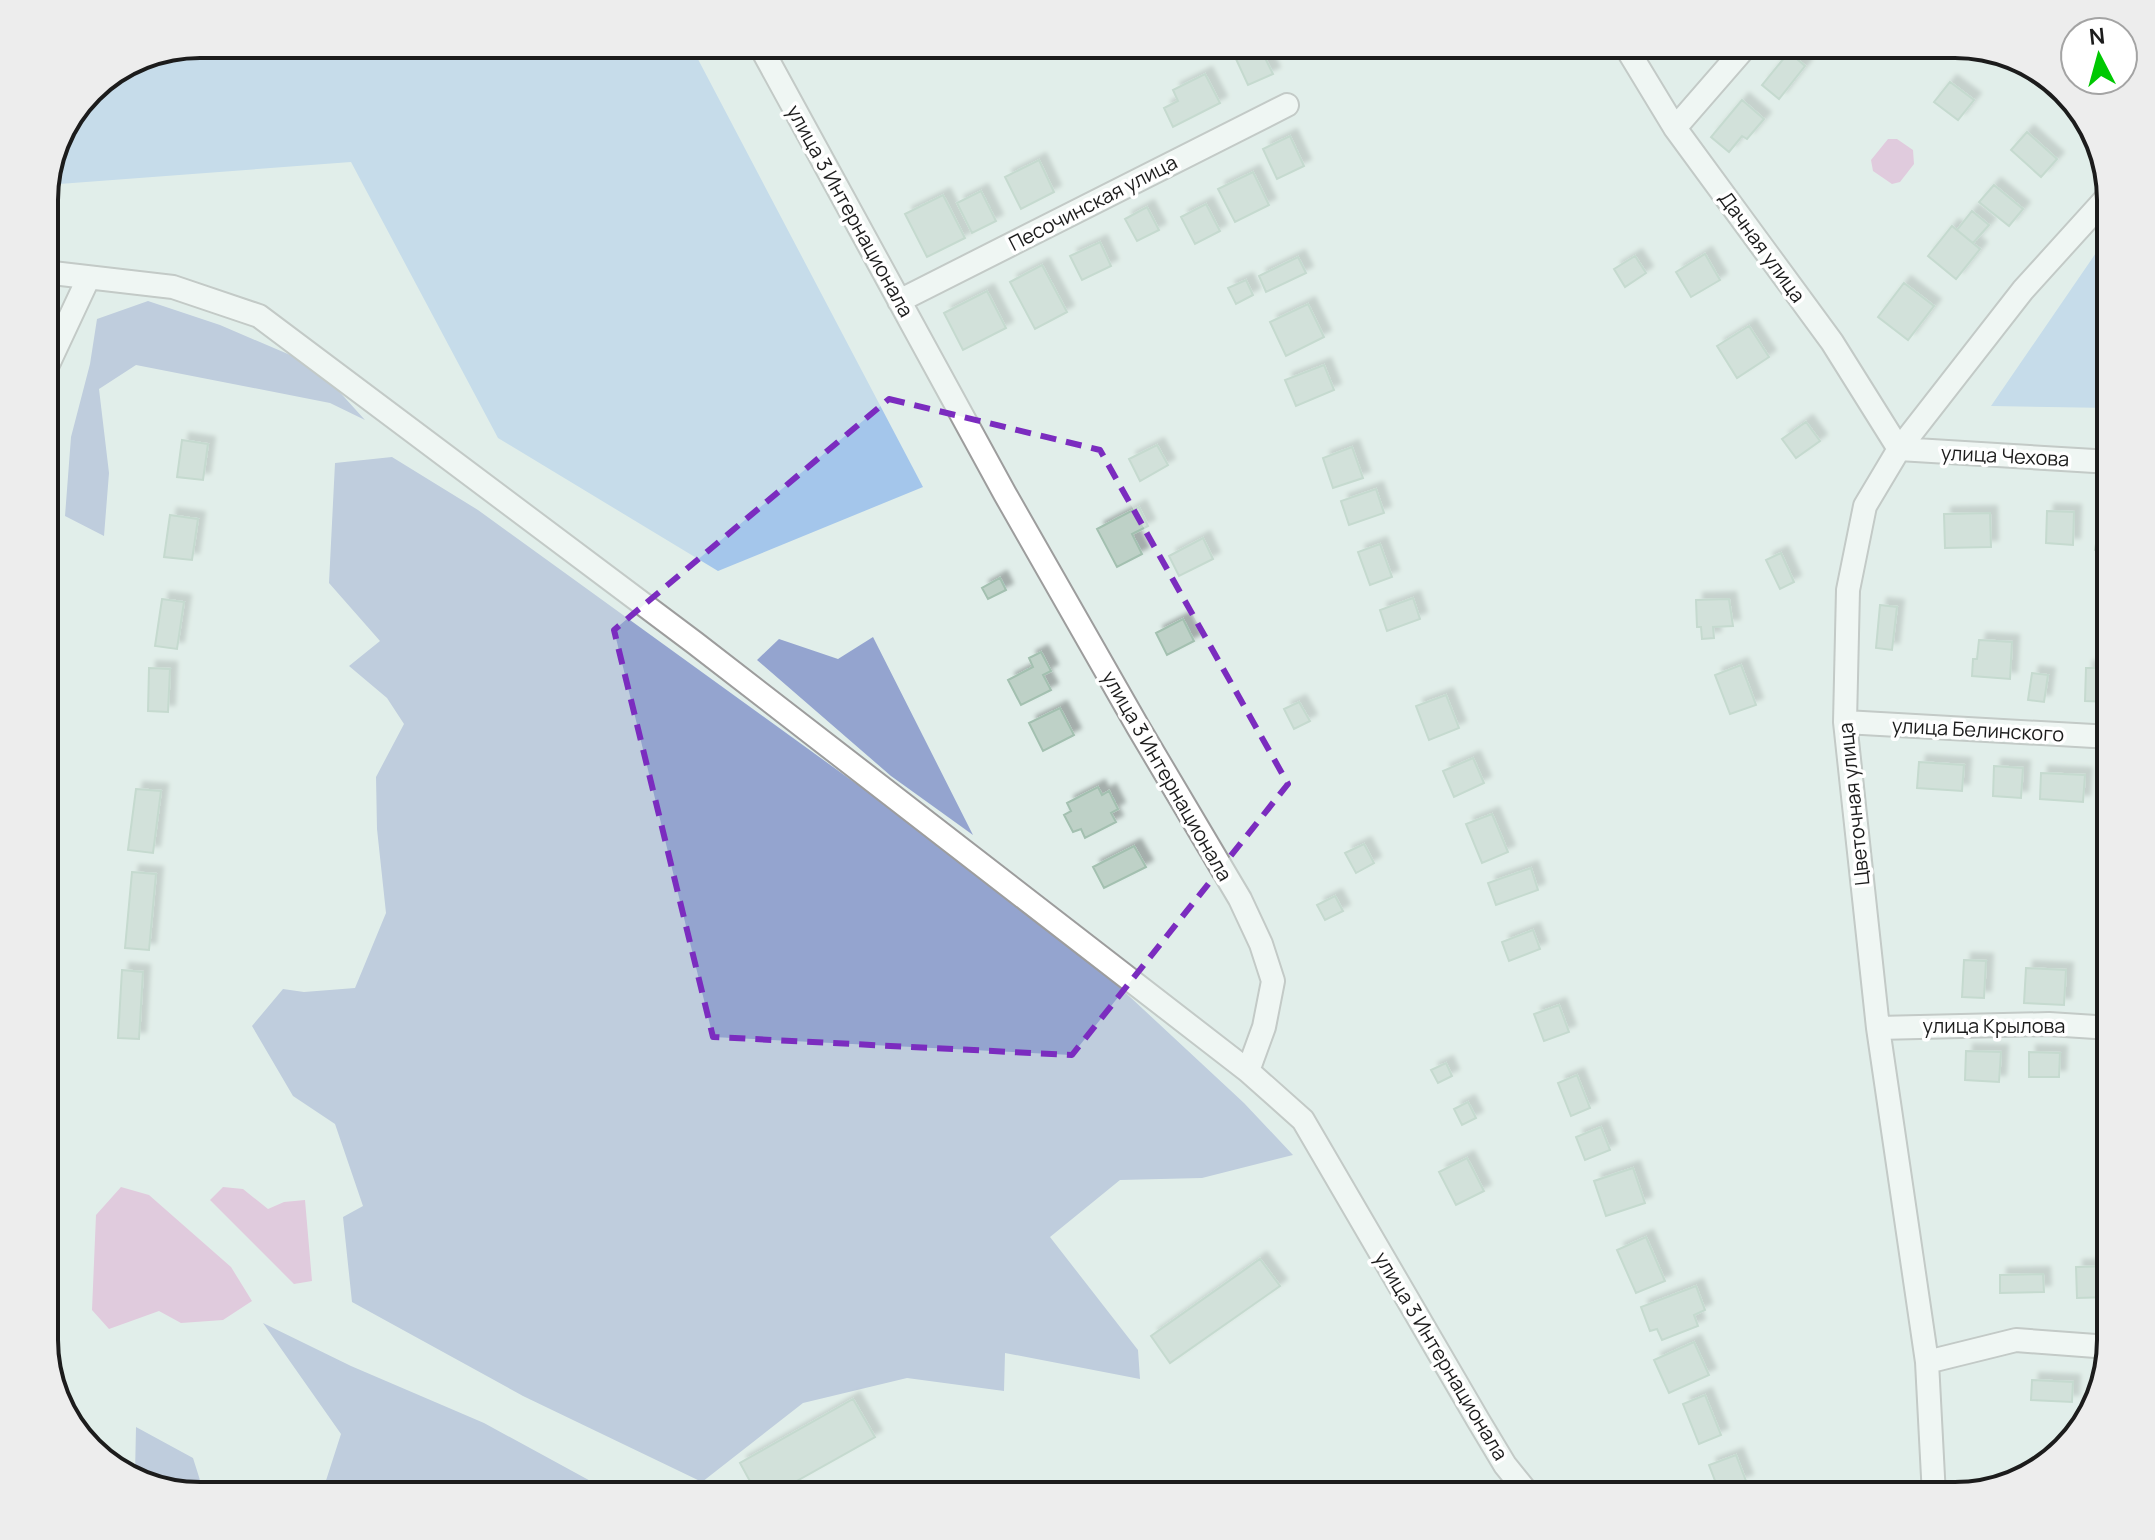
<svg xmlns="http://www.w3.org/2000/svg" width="2155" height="1540" font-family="Manrope,sans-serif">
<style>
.grass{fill:#a4c6eb}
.forest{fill:#94a4cf}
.water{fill:#de9fcf}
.building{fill:#bed1c7;stroke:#a3c0b0;stroke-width:2;filter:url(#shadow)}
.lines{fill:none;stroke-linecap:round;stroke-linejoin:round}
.minor-casing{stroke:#9d9d9d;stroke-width:26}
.minor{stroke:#fff;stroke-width:22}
.marked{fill:none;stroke:#7b2cbf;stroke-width:6;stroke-dasharray:16 10;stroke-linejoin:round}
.labels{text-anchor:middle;stroke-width:7;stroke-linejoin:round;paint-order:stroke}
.street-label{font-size:20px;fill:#1c1c1c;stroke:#fff}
.rim{fill:none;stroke:#1c1c1c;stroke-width:4}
</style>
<defs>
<filter id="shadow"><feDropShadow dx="7" dy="-7" stdDeviation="2" flood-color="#0004"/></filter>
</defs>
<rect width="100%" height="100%" fill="#e1eeea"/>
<path class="grass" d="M200 44H690L923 487 718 571 498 438 351 162 46 185 60 131 97 83 141 56Z
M2111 235V408L1991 406 2100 247Z"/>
<path class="forest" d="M148 301 220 325 316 366 365 420 330 403 136 365 99 389 109 473 104 536 65 516 71 437 90 364 97 319Z
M392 457 478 510 1057 929 1244 1103 1293 1155 1202 1178 1120 1180 1050 1237 1138 1350 1140 1379 1005 1353 1004 1391 907 1378 803 1403 702 1482 523 1396 352 1302 343 1217 363 1206 335 1124 293 1096 252 1026 283 989 304 992 355 988 386 913 377 829 376 777 404 724 387 698 349 666 380 641 329 583 335 463Z
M873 637 973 835 891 776 757 660 779 639 838 659Z
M263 1323 351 1366 484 1423 618 1496H321L341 1434Z
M136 1427 193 1458 205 1496 135 1474Z"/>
<path class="water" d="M1888 139H1897L1913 150 1914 164 1900 182 1892 184 1873 171 1871 160Z
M121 1187 149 1195 231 1267 252 1301 223 1320 181 1323 159 1311 109 1329 92 1310 96 1215Z
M223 1187 243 1189 268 1209 284 1202 305 1200 312 1281 294 1284 210 1200Z"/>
<path class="building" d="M1539 44H1565L1544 54Z
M1260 48 1273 74 1248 85 1236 59Z
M1789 52 1805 66 1779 99 1762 85Z
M1205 74 1220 103 1173 127 1164 108 1178 101 1173 90Z
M1950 82 1974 100 1958 120 1934 102Z
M1742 100 1764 119 1747 139 1742 136 1729 152 1711 137Z
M2027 132 2057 159 2041 177 2011 150Z
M1290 136 1304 166 1277 179 1263 149Z
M1039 160 1054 192 1021 209 1005 177Z
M1253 172 1269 205 1235 222 1218 189Z
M1994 185 2023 209 2009 226 1979 202Z
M981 191 996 221 972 233 957 203Z
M943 195 965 238 927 257 905 214Z
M1206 204 1220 231 1195 244 1181 217Z
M1147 207 1159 230 1137 241 1125 219Z
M1972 211 1989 225 1973 243 1957 230Z
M1952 226 1980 249 1956 279 1928 256Z
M1100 242 1111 266 1082 280 1070 256Z
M1705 254 1720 280 1691 297 1676 272Z
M1635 256 1646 273 1625 287 1614 269Z
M1298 257 1306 273 1266 292 1259 276Z
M1042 265 1067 312 1035 329 1010 282Z
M1246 280 1253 295 1236 304 1228 288Z
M1904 283 1934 306 1908 340 1878 317Z
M987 291 1006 328 963 350 944 313Z
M1308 304 1324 337 1286 356 1270 322Z
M1749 326 1769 357 1737 378 1717 346Z
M1324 365 1334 390 1296 406 1285 380Z
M1806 422 1820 441 1796 458 1782 439Z
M182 440 208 444 203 480 177 477Z
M1157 445 1168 465 1140 481 1129 459Z
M1352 447 1363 478 1333 488 1323 458Z
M1376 489 1384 513 1349 525 1341 501Z
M1139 507 1148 526 1132 534 1142 554 1117 567 1097 529Z
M2047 511 2074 512 2073 545 2046 543Z
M1990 513 1991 547 1945 548 1944 514Z
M2101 513 2111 514V552L2095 550Z
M170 515 198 519 192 560 164 557Z
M1203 538 1213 559 1179 576 1169 556Z
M1380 544 1392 577 1370 585 1358 552Z
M1781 553 1794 582 1780 589 1766 560Z
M1000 578 1006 590 988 599 982 588Z
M1413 598 1420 619 1387 631 1380 610Z
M162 599 184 602 177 649 155 646Z
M1729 599 1733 626 1713 627 1714 638 1702 639 1701 627H1697L1696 600Z
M1880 605 1897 607 1892 650 1876 648Z
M1183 619 1194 641 1167 655 1156 633Z
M1979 640 2012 642 2010 679 1972 676 1973 659H1977Z
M1041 652 1051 671 1043 675 1051 690 1021 705 1008 680 1033 667 1029 658Z
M1741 665 1756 705 1730 714 1715 675Z
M149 668 170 669 168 712 148 711Z
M2086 668H2111V702L2085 701Z
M2032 673 2048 675 2044 702 2028 700Z
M1446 695 1459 728 1429 740 1416 706Z
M1299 702 1310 721 1294 729 1284 709Z
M1060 708 1074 735 1043 751 1029 723Z
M1473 758 1484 783 1454 797 1443 771Z
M1919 762 1964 765 1962 791 1917 788Z
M1994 766 2023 768 2021 798 1993 796Z
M2041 773 2085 775 2083 802 2040 799Z
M1098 787 1102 795 1109 791 1118 809 1111 813 1116 822 1085 838 1081 829 1073 832 1064 815 1071 811 1067 803Z
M136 789 161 791 153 853 128 850Z
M2097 797 2111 798V827L2096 826Z
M1492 814 1508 852 1482 863 1466 824Z
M1364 844 1374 863 1356 873 1345 853Z
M1134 846 1146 867 1104 888 1093 867Z
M1531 868 1538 890 1496 905 1488 883Z
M132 872 156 874 149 950 125 948Z
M1335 896 1343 911 1325 920 1317 905Z
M1533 930 1540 949 1509 961 1502 942Z
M1964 960 1986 961 1984 998 1962 997Z
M2026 968 2066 970 2064 1005 2024 1003Z
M122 970 143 972 139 1039 118 1038Z
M2105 980H2111V1010L2104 1009Z
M1559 1005 1569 1032 1544 1041 1534 1014Z
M1966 1051 2001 1052 1999 1082 1965 1080Z
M2029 1052 2060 1053 2059 1077H2029Z
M1446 1063 1452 1076 1438 1083 1431 1070Z
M2108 1064H2111V1100H2107Z
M1577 1075 1590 1108 1571 1116 1558 1083Z
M1468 1102 1476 1118 1462 1125 1454 1109Z
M1601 1127 1610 1150 1585 1160 1576 1137Z
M1467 1158 1484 1191 1456 1205 1439 1172Z
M1633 1168 1645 1203 1606 1216 1594 1181Z
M1646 1237 1665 1281 1636 1293 1617 1250Z
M1260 1259 1280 1286 1170 1363 1151 1336Z
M2111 1266V1297L2077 1298 2076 1267Z
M2043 1274 2044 1292 2000 1293V1275Z
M1696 1286 1705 1310 1694 1315 1698 1326 1662 1340 1657 1329 1650 1331 1641 1307Z
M1694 1342 1709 1375 1669 1393 1654 1360Z
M2032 1380 2073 1382 2072 1402 2031 1400Z
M1705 1395 1721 1435 1699 1444 1683 1404Z
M853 1399 875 1437 770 1496H758L740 1463Z
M1736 1455 1746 1481 1719 1491 1709 1465Z"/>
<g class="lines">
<g class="minor-casing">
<path id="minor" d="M759 44 1005 494 1138 727 1240 899 1261 944 1273 981 1264 1027 1248 1071
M1624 44 1675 128 1832 342 1899 449 2111 462
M1675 128 1748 44
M44 272 173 287 259 316 695 643 1248 1071 1303 1120 1478 1420 1505 1465 1530 1496
M899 301 1287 105
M44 373 88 279
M1845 722 2111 737
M1878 1028 2049 1024 2111 1028
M1927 1362 2016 1340 2109 1347
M1934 1496 1927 1362 1878 1028 1845 722 1848 590 1865 506 1899 449 2023 290 2110 194"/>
</g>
<use href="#minor" class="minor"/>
</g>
<path d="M0 0H2155V1540H0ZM889 399 1100 450 1288 784 1072 1055 713 1037 614 630Z" fill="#e1eeea" fill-opacity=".55" fill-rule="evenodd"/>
<path class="marked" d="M889 399 1100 450 1288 784 1072 1055 713 1037 614 630Z"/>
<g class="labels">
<g class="street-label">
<text transform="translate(1093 203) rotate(-27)" y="7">Песочинская улица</text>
<text transform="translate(850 211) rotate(61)" y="7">улица 3 Интернационала</text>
<text transform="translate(1762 247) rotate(54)" y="7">Дачная улица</text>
<text transform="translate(2005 456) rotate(3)" y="7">улица Чехова</text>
<text transform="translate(1978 730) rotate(3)" y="7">улица Белинского</text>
<text transform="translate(1167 776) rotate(60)" y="7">улица 3 Интернационала</text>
<text transform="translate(1854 804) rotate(-96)" y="7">Цветочная улица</text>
<text x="1994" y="1033">улица Крылова</text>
<text transform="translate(1441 1356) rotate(59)" y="7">улица 3 Интернационала</text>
</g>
</g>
<path d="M0 0H2155V1540H0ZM200 58H1955A142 142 0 0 1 2097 200V1340A142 142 0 0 1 1955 1482H200A142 142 0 0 1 58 1340V200A142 142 0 0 1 200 58Z" fill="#ededed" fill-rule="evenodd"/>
<path class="rim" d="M200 58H1955A142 142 0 0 1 2097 200V1340A142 142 0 0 1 1955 1482H200A142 142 0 0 1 58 1340V200A142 142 0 0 1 200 58Z"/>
<g transform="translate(2099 56) rotate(354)"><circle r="38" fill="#ffffff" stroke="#a4a4a4" stroke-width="2"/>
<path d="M0-6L14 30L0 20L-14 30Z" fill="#00c802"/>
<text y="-12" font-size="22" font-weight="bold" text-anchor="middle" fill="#1c1c1c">N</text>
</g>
</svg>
